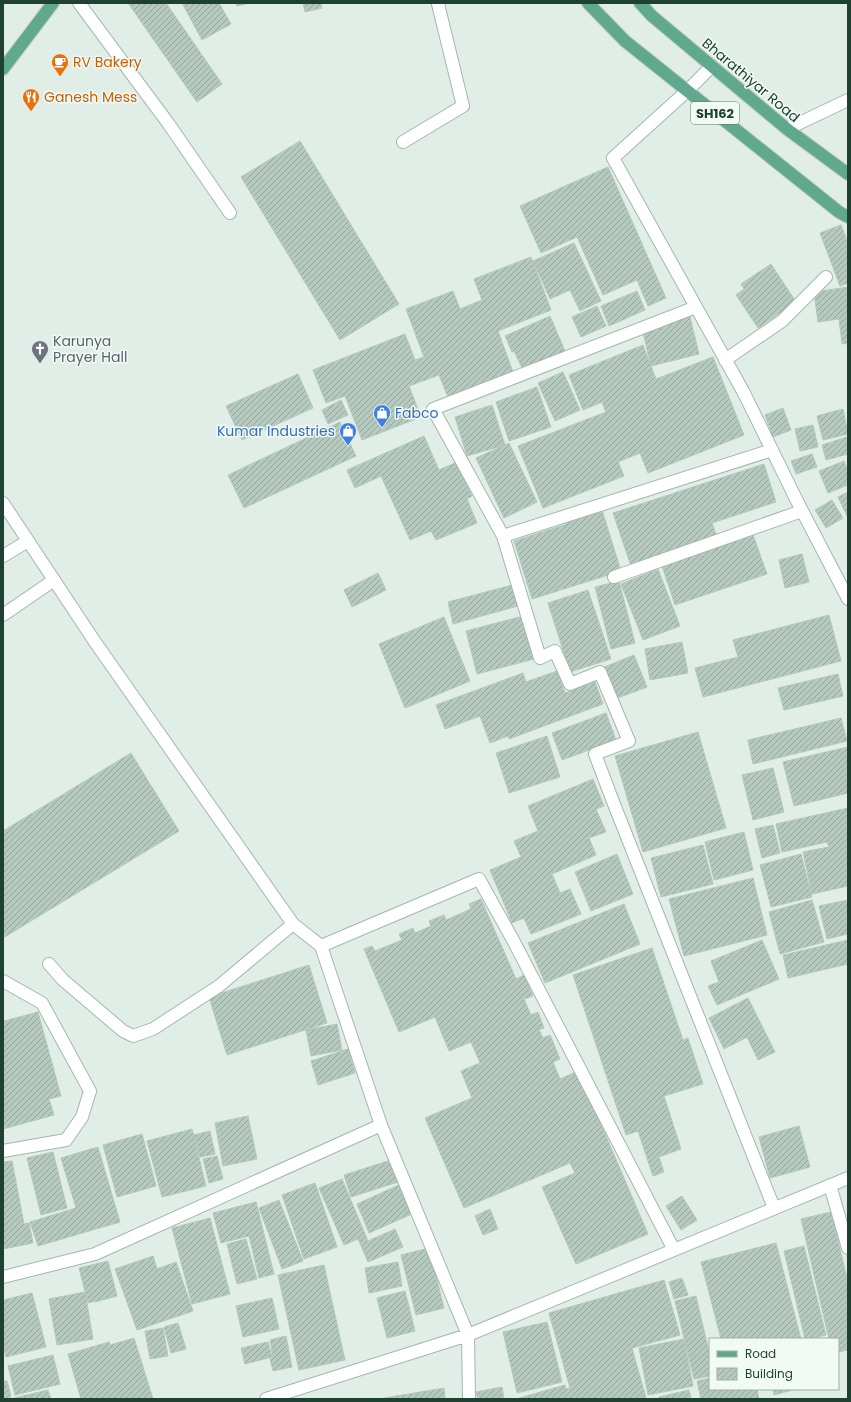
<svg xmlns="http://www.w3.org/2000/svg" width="851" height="1402" font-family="Poppins,sans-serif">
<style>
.building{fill:url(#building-hatch);stroke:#b3c8bd}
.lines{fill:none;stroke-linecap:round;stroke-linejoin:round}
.service-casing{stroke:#a3b7ae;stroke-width:14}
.minor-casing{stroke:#a3b7ae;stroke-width:14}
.primary-casing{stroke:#c0cac6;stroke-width:14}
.service{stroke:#fff;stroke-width:12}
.minor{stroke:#fff;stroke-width:12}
.primary{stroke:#60a98e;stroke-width:12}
.labels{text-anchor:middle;stroke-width:3;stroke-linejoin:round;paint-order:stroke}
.shield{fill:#f2faf5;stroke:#5e786e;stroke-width:1}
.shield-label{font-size:13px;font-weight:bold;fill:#1f4134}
.food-label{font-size:14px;fill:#c56008;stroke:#f2faf5;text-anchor:start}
.street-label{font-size:14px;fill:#1f4134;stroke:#f2faf5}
.worship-label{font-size:14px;fill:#5b616d;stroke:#f2faf5;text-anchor:start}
.shop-label{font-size:14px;fill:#366cbe;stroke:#f2faf5;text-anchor:start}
</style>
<defs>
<pattern id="building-hatch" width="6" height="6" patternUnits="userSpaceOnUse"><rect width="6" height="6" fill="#b6c9bf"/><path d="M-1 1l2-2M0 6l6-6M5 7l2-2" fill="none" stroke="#93a59c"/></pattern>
</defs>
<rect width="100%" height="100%" fill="#e1eee7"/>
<path class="building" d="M128 3H166L222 84 197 102Z
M182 3H219L231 24 202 40Z
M236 3H250L237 6Z
M303 3H321L322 8 305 12Z
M300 141 399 304 340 340 241 177Z
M608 167 666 298 648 306 637 280 603 295 577 237 541 253 520 206Z
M841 225 848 243V283L840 286 820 233Z
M574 243 601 301 580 311 570 290 550 299 533 261Z
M531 257 551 310 498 331 513 372 448 397 439 375 409 386 421 417 362 440 345 396 326 403 313 370 405 334 415 360 424 357 406 309 453 291 460 309 482 300 474 279Z
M771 264 796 302 758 328 736 295 744 289 741 284Z
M848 287V343L842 344 839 319 818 322 814 292Z
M637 291 645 310 609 326 601 306Z
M597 306 606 326 581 337 572 317Z
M550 316 565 351 523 370 514 351 512 352 505 336Z
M690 317 699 354 651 366 642 328Z
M643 345 656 379 713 357 744 435 648 473 640 453 618 462 624 476 543 508 518 446 606 412 602 402 583 410 569 375Z
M563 372 580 410 555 421 538 383Z
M298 374 313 408 242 440 226 406Z
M537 387 551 427 509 441 496 402Z
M341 400 348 415 328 424 322 410Z
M492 405 505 445 467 456 455 417Z
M783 408 791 430 773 437 765 415Z
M843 409 848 434 823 440 817 416Z
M340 422 356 456 244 508 228 475Z
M813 425 818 447 800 451 795 429Z
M424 436 439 470 457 462 472 496 467 499 477 523 436 540 431 531 410 540 381 476 355 488 347 470Z
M847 437 848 454 826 460 822 445Z
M509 443 537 502 504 518 476 458Z
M812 454 817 467 796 474 791 461Z
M844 461 848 472V485L828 493 819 471Z
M764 464 776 502 712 523 717 537 631 566 613 513Z
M848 492V518L838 497Z
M832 500 843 518 826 528 815 510Z
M602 510 621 571 532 599 514 541 567 524 566 521Z
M752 532 767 574 675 605 661 563Z
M802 554 809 582 785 588 779 560Z
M658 569 680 626 643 640 621 584Z
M378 573 386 590 352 607 344 590Z
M619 581 635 643 611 649 595 587Z
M512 585 518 606 453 624 448 602Z
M588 590 611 659 570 672 548 603Z
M829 615 841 661 703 697 695 668 738 657 733 640Z
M523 616 534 659 477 674 466 631Z
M444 617 470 681 405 708 379 644Z
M682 642 688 673 650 680 645 649Z
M634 655 647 687 615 699 602 668Z
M557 671 565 693 595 682 603 704 509 739 508 736 490 743 480 716 445 729 436 705 523 673 526 682Z
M838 674 843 696 784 710 778 688Z
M606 713 616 740 562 760 552 733Z
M841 718 847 741 753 764 748 740Z
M698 732 726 828 643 852 615 756Z
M547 736 560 777 509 793 496 753Z
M848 747V793L794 806 783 762Z
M131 753 179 831 3 938V831Z
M773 768 784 812 753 820 742 775Z
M593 779 604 806 596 809 606 832 589 838 596 855 552 874 560 893 570 889 581 914 531 934 524 918 512 923 490 870 521 857 514 841 538 831 528 806Z
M848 808V886L812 894 803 852 829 847 827 842 782 852 776 824Z
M773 825 780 853 762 858 755 829Z
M744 832 753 870 714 880 705 842Z
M703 845 713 884 661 897 651 858Z
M617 854 633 894 591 911 575 872Z
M801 854 812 897 771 907 760 865Z
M753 878 767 935 684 956 669 899Z
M481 899 516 979 524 975 533 996 524 999 531 1015 538 1012 544 1028 539 1030 543 1038 550 1035 560 1059 553 1062 560 1079 578 1071 648 1234 576 1264 542 1187 575 1173 570 1163 464 1208 425 1118 472 1098 461 1071 480 1063 471 1042 449 1051 435 1017 399 1032 364 949 372 946 375 951 402 940 399 934 413 928 415 933 431 926 429 921 444 915 446 920 471 909 469 904Z
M812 900 824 942 780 954 769 912Z
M848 900V934L827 939 819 906Z
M624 904 640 944 545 983 528 943Z
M762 940 779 979 717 1005 708 986 719 982 711 961Z
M848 940V964L788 978 783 955Z
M652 948 683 1040 688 1038 703 1084 664 1096 681 1149 659 1157 664 1172 653 1176 638 1131 626 1135 573 975Z
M309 965 327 1023 227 1055 209 997Z
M748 998 775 1052 758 1060 747 1037 724 1049 709 1018Z
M38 1012 61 1096 49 1099 54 1115 3 1129V1018L4 1021Z
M337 1024 342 1050 311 1056 306 1030Z
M348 1049 355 1073 318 1085 311 1061Z
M248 1116 257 1159 223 1166 215 1123Z
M799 1126 810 1167 770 1178 759 1137Z
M192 1129 206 1186 162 1197 147 1141Z
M210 1131 215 1154 200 1157 194 1135Z
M142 1134 156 1186 117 1197 103 1145Z
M98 1147 120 1222 38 1246 30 1222 76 1208 61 1158Z
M53 1152 67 1208 41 1215 27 1158Z
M217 1156 223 1179 209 1183 203 1159Z
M391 1160 398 1182 351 1197 344 1175Z
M12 1161 24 1224 29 1223 33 1243 3 1249V1162Z
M342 1179 368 1241 395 1229 403 1247 368 1262 358 1239 344 1245 319 1188Z
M315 1183 337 1247 304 1259 282 1195Z
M401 1184 414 1213 369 1233 357 1204Z
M682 1196 697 1220 681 1230 666 1206Z
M279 1200 303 1261 282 1269 259 1208Z
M256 1202 274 1274 259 1278 249 1236 221 1243 213 1213Z
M490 1209 498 1229 483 1235 475 1216Z
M831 1212 848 1282V1350L838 1352V1339H829L801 1219Z
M210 1218 230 1294 192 1304 172 1228Z
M246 1239 257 1279 237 1284 227 1244Z
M776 1243 801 1339H721L701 1262Z
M804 1246 826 1335 811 1339H805L784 1251Z
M429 1248 444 1308 416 1315 401 1255Z
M153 1256 157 1269 176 1262 193 1311 137 1330 115 1269Z
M108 1261 117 1296 95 1302V1301L88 1303 79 1268Z
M398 1262 402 1286 369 1293 365 1268Z
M324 1265 345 1360 299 1370 278 1275Z
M682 1278 688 1295 674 1299 669 1282Z
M664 1280 680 1335 632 1348 646 1398 516 1399 565 1385 566 1389 570 1388 549 1313Z
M405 1291 415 1331 387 1338 377 1298Z
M85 1292 93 1339 57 1345 49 1299Z
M32 1293 46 1347 6 1357 3 1345V1300Z
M696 1296 710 1356V1376L694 1379 675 1301Z
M272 1298 279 1329 243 1337 236 1306Z
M547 1322 562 1382 517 1393 503 1332Z
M178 1323 186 1349 171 1353 164 1327Z
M163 1328 168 1356 150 1359 145 1331Z
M286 1336 292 1367 273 1371 270 1359 273 1358 270 1340Z
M134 1338 153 1399H81L68 1354 109 1342 110 1345Z
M684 1339 693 1386 648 1395 639 1348Z
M268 1342 272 1357 245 1364 241 1348Z
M53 1355 60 1384 15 1395 8 1366Z
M710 1378V1389H757L759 1399H701L697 1381Z
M3 1381H7L11 1397 3 1399Z
M502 1387 504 1399H478L476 1392Z
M444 1388 445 1399H384V1398Z
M773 1389H796L774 1395Z
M48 1390 51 1399H14V1398Z
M689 1390 691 1399H659V1397Z"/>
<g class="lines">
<g class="service-casing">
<path id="service" d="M79 3 168 123 230 213
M3 556 28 541
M3 615 54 580
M3 981 42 1003 90 1091 82 1117 66 1140 3 1151"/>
</g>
<g class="minor-casing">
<path id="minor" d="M712 66 687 91 613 158 744 393 797 501 848 599
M787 129 848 100
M403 142 463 106 438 4 439 3
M696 307 433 409 503 536 772 450
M725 360 782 321 826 277
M3 503 95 642 293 924 321 946 381 1125 468 1335 469 1399
M503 536 540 658 555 651 570 684 600 672 629 741 595 754 612 799 774 1208
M614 577 802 511
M321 946 479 879 513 940 674 1250
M49 964 63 980 123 1031 133 1036 153 1029 219 986 293 924
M830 1185 848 1248
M3 1277 95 1254 381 1125
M266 1399 468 1335 848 1178"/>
</g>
<g class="primary-casing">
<path id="primary" d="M588 3 625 41 839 212 848 217
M640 3 652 16 787 129 848 174
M3 69 53 3"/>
</g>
<use href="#service" class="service"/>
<use href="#minor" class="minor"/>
<use href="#primary" class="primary"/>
</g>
<defs>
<g id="cafe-pin" transform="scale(0.9)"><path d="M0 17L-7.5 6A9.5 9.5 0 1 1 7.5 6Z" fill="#e8710a" stroke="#f2faf5"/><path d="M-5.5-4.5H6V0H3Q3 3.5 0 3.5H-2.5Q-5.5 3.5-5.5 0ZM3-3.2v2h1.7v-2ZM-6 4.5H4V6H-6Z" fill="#fff"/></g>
<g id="restaurant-pin" transform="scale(0.9)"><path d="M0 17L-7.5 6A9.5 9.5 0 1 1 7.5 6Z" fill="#e8710a" stroke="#f2faf5"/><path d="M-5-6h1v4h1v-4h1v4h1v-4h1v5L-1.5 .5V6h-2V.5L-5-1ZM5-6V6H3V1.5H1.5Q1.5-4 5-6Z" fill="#fff"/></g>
<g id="church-pin" transform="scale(0.9)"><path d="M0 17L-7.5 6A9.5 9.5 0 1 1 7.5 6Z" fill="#6b7280" stroke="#f2faf5"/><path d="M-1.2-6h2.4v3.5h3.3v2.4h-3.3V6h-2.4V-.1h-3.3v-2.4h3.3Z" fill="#fff"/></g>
<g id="shop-pin" transform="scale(0.9)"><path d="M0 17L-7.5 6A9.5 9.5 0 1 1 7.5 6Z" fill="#3f7fe0" stroke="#f2faf5"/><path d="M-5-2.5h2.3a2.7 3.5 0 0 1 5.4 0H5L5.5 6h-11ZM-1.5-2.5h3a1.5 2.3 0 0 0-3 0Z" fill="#fff"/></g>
</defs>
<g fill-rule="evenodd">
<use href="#cafe-pin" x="60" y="62"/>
<use href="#restaurant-pin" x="31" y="97"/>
<use href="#church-pin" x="40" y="349"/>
<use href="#shop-pin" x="382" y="413"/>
<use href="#shop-pin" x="348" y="431"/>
</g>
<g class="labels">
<rect class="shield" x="691" y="102" width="48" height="22" rx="3"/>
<g class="shield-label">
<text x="715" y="118">SH162</text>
</g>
<g class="food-label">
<text x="73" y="67">RV Bakery</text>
<text x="44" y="102">Ganesh Mess</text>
</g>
<g class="street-label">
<text transform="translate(751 80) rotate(40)" y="5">Bharathiyar Road</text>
</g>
<g class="worship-label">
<text x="53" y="346">Karunya<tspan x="53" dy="16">Prayer Hall</tspan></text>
</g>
<g class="shop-label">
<text x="395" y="418">Fabco</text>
<text x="335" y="436" text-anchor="end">Kumar Industries</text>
</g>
</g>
<rect width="851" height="1402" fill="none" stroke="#1f4134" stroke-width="8"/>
<rect x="709" y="1338" width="130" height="52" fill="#f2faf5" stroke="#9eb0a8"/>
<rect x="717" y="1351" width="20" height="6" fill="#60a98e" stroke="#9eb0a8"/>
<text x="745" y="1358" font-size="12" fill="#1f4134">Road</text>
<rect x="717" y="1368" width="20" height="12" fill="url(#building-hatch)" stroke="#9eb0a8"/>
<text x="745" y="1378" font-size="12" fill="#1f4134">Building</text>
</svg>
